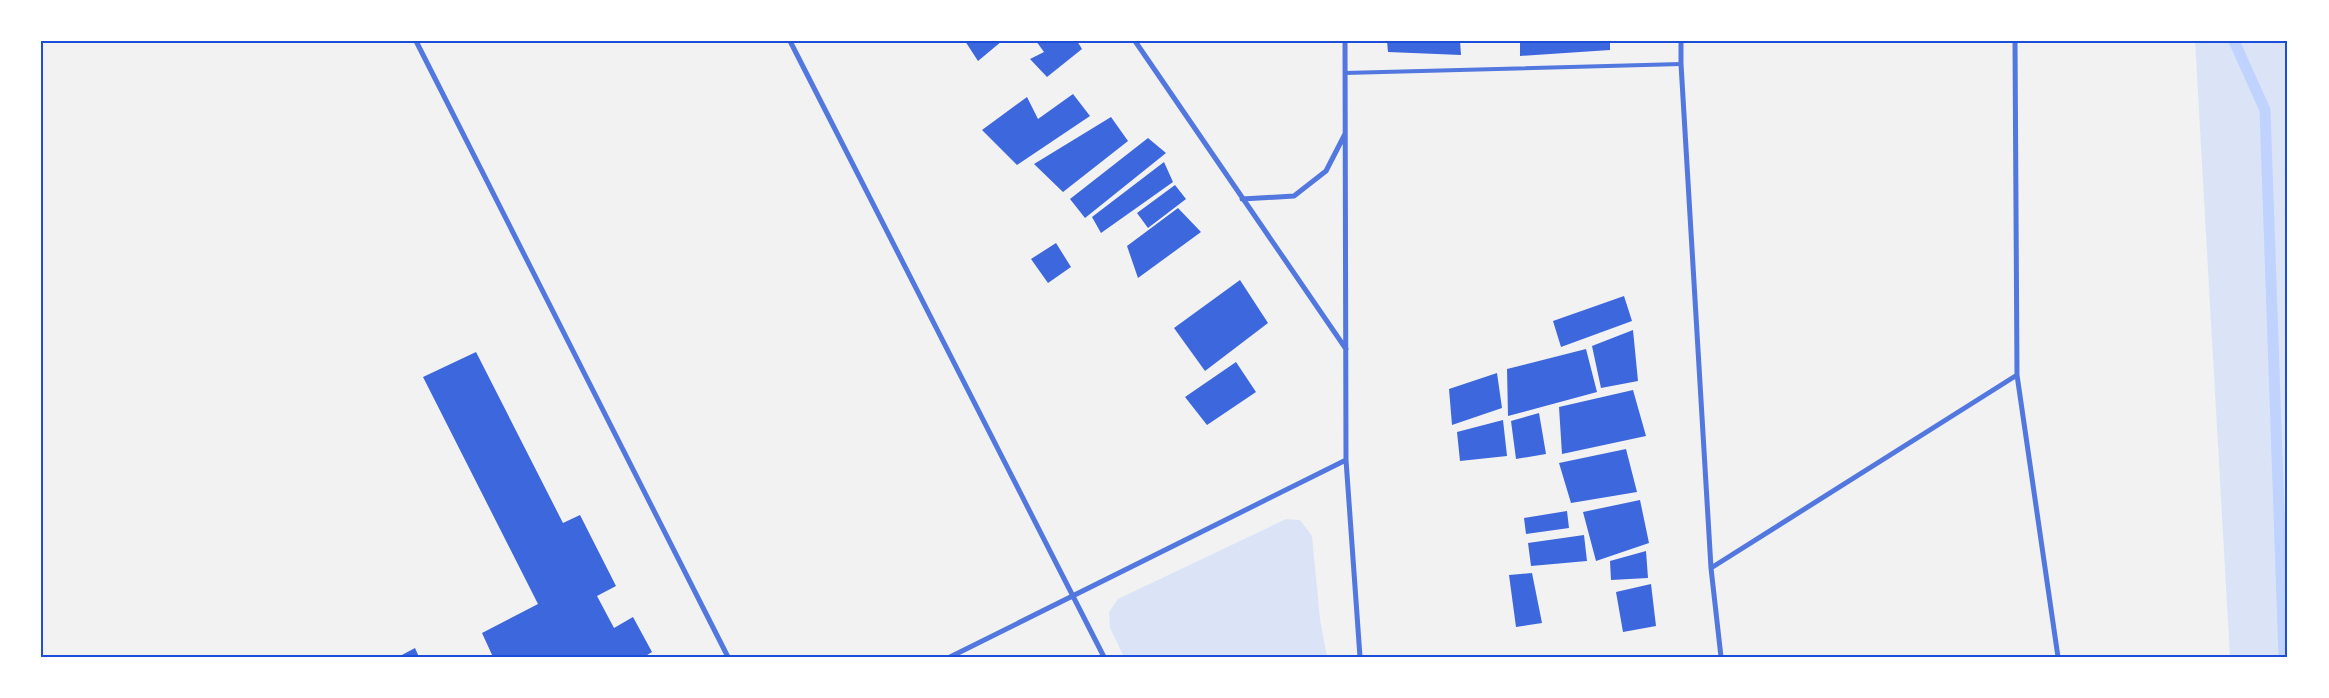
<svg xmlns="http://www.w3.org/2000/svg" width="2329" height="698" font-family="Montserrat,sans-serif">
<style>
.green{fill:#dbe4f7}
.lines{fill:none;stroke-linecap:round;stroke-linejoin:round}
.stream{stroke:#bfd3fe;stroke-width:11}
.building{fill:#3d67dc}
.service{stroke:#5277de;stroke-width:4}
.minor{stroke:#5277de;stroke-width:5}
.neatline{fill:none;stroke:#1d4ed8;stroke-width:2}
</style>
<rect width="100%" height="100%" fill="#f2f2f2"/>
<path class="green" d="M2195 41H2288V657H2230Z
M1286 519 1300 520 1312 536 1320 619 1327 657H1124L1110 628 1109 612 1118 599Z"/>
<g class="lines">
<path class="stream" d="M2234 41 2265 110 2284 657"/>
</g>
<path class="building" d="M965 41H1002L978 61Z
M1036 41H1077L1082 49 1047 77 1030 59 1044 52Z
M1387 41H1460L1461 55 1388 52Z
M1520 41H1610V50L1520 56Z
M1073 94 1090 116 1017 165 982 130 1027 97 1038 119Z
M1111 117 1128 141 1063 192 1034 164Z
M1148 138 1166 153 1085 218 1070 199Z
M1164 162 1173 182 1101 233 1092 217Z
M1175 185 1186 199 1148 228 1137 213Z
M1178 208 1201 232 1138 278 1127 246Z
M1056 243 1071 267 1048 283 1031 259Z
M1240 280 1268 323 1205 371 1174 328Z
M1624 296 1632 321 1561 347 1553 321Z
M1633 330 1638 381 1601 388 1592 346Z
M1586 349 1597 392 1508 416 1507 369Z
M476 352 563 523 580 515 616 586 597 596 614 628 633 617 652 652 644 657H493L482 633 538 604 423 377Z
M1236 362 1256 392 1207 425 1185 397Z
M1497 373 1502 408 1452 425 1449 389Z
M1633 390 1646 436 1562 454 1559 407Z
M1539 413 1546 454 1516 459 1511 421Z
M1503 420 1507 456 1460 461 1457 432Z
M1626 449 1637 492 1571 503 1559 463Z
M1640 500 1649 543 1596 561 1583 512Z
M1567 511 1569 528 1526 534 1524 518Z
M1584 535 1587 561 1531 566 1528 543Z
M1646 551 1648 578 1611 580 1610 561Z
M1532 573 1542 623 1516 627 1509 575Z
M1651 584 1656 626 1623 632 1616 592Z
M415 648 419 657H398Z"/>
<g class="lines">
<path class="service" d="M1345 73 1681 64"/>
<path class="minor" d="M416 41 728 657
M790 41 1104 657
M1135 41 1346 349
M1345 41 1346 460 1360 657
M1681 41V64L1711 568 1721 657
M2015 41 2017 375 2058 657
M1242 199 1294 196 1326 171 1345 134
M1711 568 2017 375
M950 657 1346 460"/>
</g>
<rect width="2329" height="698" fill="none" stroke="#ffffff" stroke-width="85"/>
<rect x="42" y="42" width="2244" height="614" class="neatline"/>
</svg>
